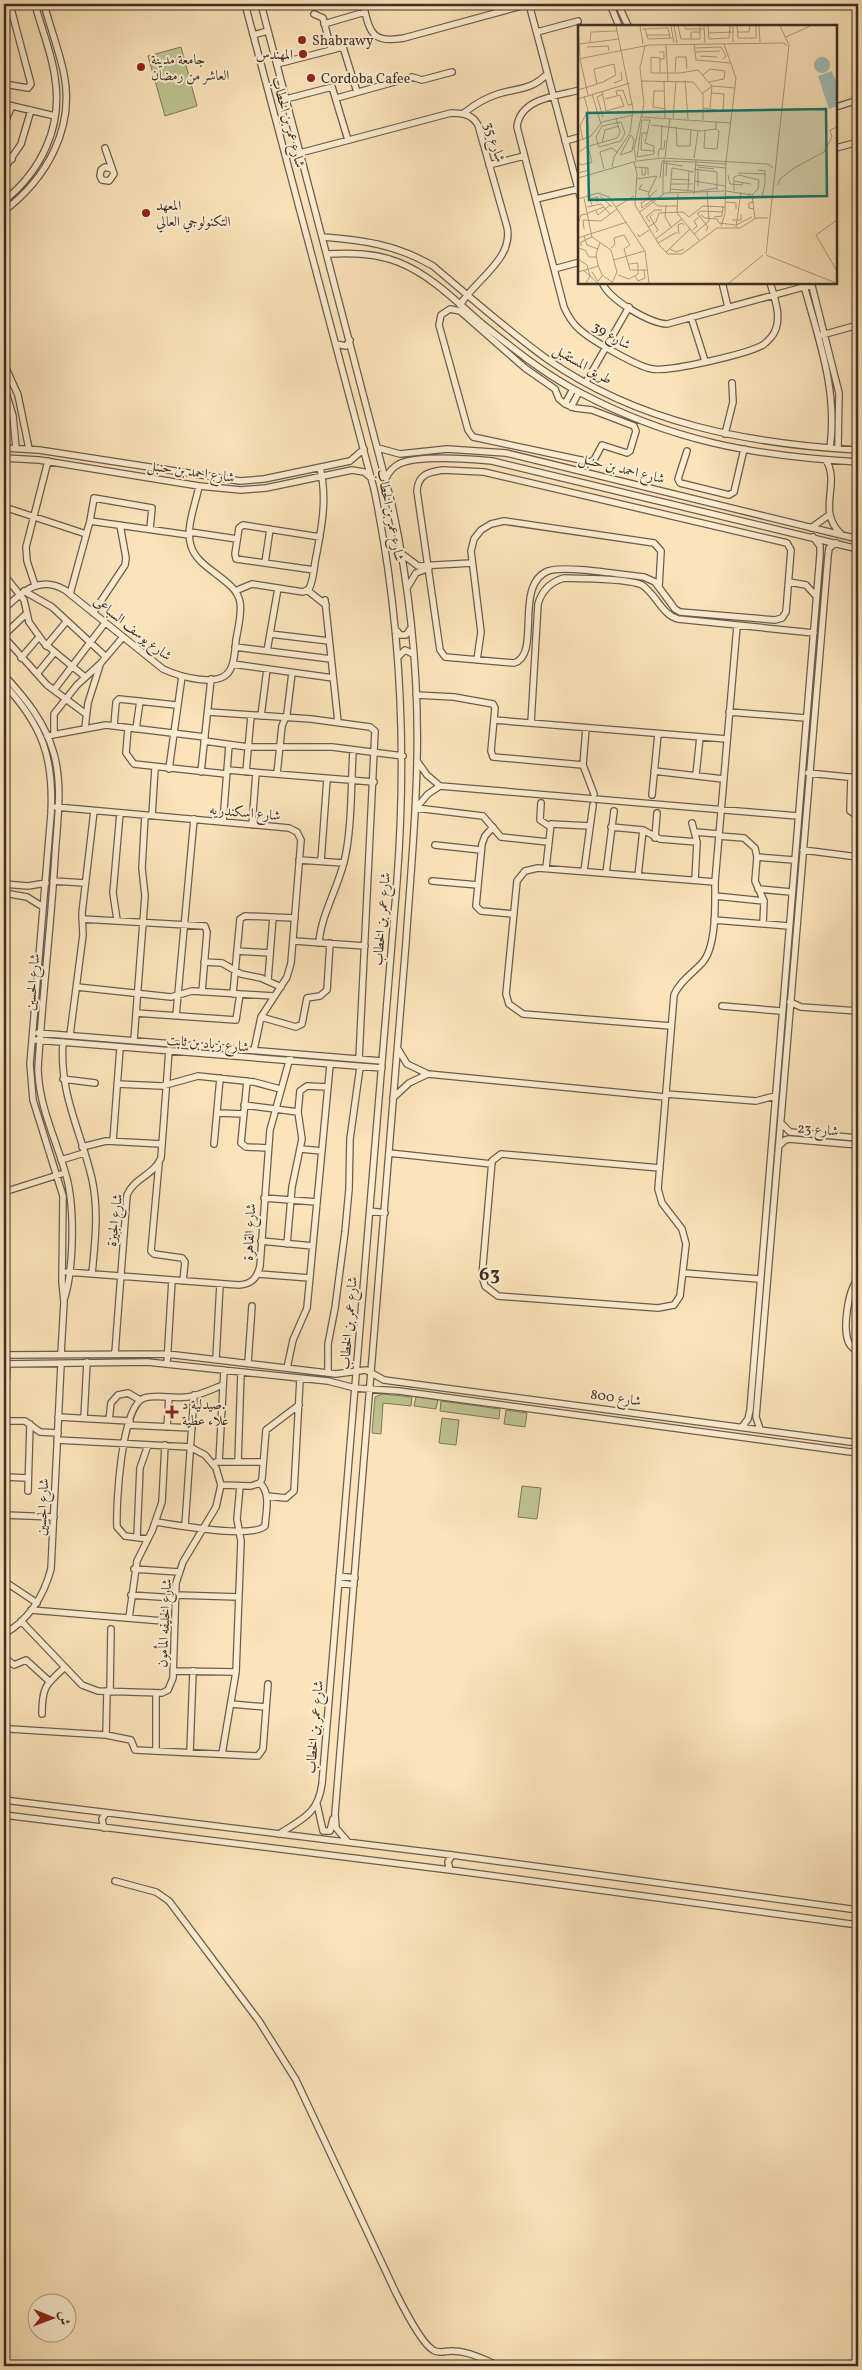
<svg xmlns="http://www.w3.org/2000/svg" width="862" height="2370" font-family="Vollkorn,Amiri,serif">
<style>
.green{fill:#bdc491;stroke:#7e795c}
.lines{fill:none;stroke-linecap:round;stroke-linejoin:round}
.minor-casing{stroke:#6d5c4b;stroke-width:8}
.minor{stroke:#fcedd2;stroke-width:5.5}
.poi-dot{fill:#8f2418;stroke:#fcedd2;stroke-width:2}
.labels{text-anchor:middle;stroke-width:4;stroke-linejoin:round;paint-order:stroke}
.poi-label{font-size:14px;fill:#3e2e26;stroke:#fcedd2;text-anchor:start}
.street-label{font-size:14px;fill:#3e2e26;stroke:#fcedd2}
.district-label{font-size:19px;font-weight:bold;letter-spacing:1px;fill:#3e2e26;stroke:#fcedd2}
.inset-road{fill:none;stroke:#af9b7f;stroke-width:1}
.view{fill:#0f766e;fill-opacity:0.15;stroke:#0f766e;stroke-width:2.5}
.inset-edge{fill:none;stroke:#3e2e26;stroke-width:2.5}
</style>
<rect width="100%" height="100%" fill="#fbe4ba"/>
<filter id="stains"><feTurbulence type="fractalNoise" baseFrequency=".004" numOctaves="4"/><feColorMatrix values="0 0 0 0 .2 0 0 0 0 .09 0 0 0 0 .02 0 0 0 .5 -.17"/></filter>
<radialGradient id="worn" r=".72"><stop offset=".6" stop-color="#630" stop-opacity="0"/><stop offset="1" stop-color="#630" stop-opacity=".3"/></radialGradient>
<path class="green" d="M181 47 197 106 165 116 148 56Z
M382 1394 412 1397 411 1406 383 1403 381 1434 372 1433 375 1397Z
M416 1397 438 1400 436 1409 414 1406Z
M441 1401 500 1409 499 1419 440 1411Z
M506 1410 527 1413 525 1427 504 1424Z
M442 1418 459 1420 456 1445 439 1443Z
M522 1486 541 1488 537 1519 518 1517Z"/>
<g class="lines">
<g class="minor-casing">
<path id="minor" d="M245 4 374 489C401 619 407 749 397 881L322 1784C318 1814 302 1819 279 1834
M261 4 392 505C410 589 419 675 417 761 416 821 410 882 406 942L335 1814 336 1828 348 1842
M295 4 300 6 311 4
M363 4C370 32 371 44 404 38L529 4
M529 4 580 196
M554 4 555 5
M610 4 619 26
M618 4 628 26
M4 7 10 5 31 84 28 88 4 84
M314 14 323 18 331 49
M324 24 365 12
M537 32 578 21
M253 35 268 31
M277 64 343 47 357 92
M580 90C557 96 520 98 517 127L564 307C568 316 572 323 579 329 591 340 636 366 652 369 670 372 747 354 763 345 768 341 773 336 775 331 782 316 774 297 770 282
M337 98 412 77 422 80 452 72
M286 99 332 87 348 140
M4 104 55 116
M836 107 858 100
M464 113C474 105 485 98 498 94 517 88 532 90 547 74
M4 124 12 106
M565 141 580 137
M105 148 114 174 109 181 102 180 100 176 101 170 105 167 112 169
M836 148 858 142
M4 153 12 159
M300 153 451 113C462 113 472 114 478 125L507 227C514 259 475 280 460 305
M489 165 524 156
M4 169 21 144 31 110
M536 199 578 189
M4 201C41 171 63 127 55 78 52 53 41 28 35 4
M4 211C46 179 75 129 64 74 59 50 50 27 44 4
M323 237C364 240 397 245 433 266 470 297 507 330 547 359 638 423 749 444 858 450
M327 254C352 253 375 253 398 262 429 274 455 300 480 322 511 347 543 373 579 392 671 441 754 456 858 462
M554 269 580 262
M602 282C608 299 649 323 667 324L811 285
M722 282 728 307
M803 282C818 338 838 389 830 448
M811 282 839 393 838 448
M450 309 460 311 525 368 555 389 559 399 565 404 575 408 592 410 634 426 636 431 630 451 627 453 602 445 594 460 590 462 473 437 468 430 439 325 441 315Z
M691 317 705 361
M822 335 858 325
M336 344 346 346 350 340
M4 364 18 395 29 449
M586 382 629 307
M4 386 13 416 16 448
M565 404 573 389
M571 407 579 392
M725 434 733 402 732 383
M4 448 39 450 240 481 264 479 350 461 364 449
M378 448 400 454 447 449 506 453 858 539
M687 451 678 479 680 483 729 495 734 492 744 449
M4 458 39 460 199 486 241 490 266 488 352 470 364 472 370 477
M826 460C841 485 816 510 841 534
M443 470 484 472 787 543 791 550 786 612 782 618 775 620 680 612 675 609 655 582 644 577C623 575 565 565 548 571 513 585 542 655 514 663L445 657 440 650 417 491C418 474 429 472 443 470Z
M386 478C389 472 393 467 399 464 419 455 470 459 492 461L858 549
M4 507 86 534
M90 521 189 535
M811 528 829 515
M190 532 237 539
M402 554 418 566 472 563
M265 563 270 529
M314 570 236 559 235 554 239 528 243 525 320 537
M4 575 24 600 29 622 44 643 85 677
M789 582 806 585 816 596
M35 585 27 561 26 547 48 461
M407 588 416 573 429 568
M307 590 326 605
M24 591 52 607 106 657
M235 591 252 584 303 592 309 589C313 581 314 571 315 562 321 531 328 499 320 468
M70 594 90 521 94 498 152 508 150 529
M325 600 338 722
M4 609C22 592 39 575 65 590L163 669C178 676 220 689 230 670 235 662 235 649 236 640 238 628 242 614 240 602 236 579 198 570 191 546 185 528 196 503 199 486
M93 613 125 565 126 558 120 525
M397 631 400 635H406L411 628
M270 634 329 641
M4 635 26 614
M4 637 47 685 86 714
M46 646 66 622
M235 647 331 659
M267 651 278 588
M399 656 405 650 413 654
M21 658 39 637
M477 660 481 632 471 551 474 539 481 530 491 524 504 521 654 543 661 551 659 587
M233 664 333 678
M37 674 54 653
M4 675C26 699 45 722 54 754 63 787 57 823 55 857 51 927 42 998 38 1069 39 1107 56 1139 66 1175 75 1206 74 1269 64 1300
M4 684C42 725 54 757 51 814L30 1064 33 1100 63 1196 62 1282 64 1302 61 1354
M54 690 105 623
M416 695 454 697 493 704 495 708 491 751 493 757 583 765
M208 712 311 719 370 727 375 731 359 1059
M729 712 806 718
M261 716 267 669
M494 720 727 739
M531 723 538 604C542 590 550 582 564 578 582 579 628 578 642 585 656 594 662 615 678 619L814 633
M114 726 116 702 119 699 176 705
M85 728 88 703 100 665
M128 728 126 753 134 764 226 774
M586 728 583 765 594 794
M136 729 140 701
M54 734V714L77 685 100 664 123 637
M47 736 106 725 205 737
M204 741 248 747H332L403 756
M417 761 427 775 440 786 798 816
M169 769 182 676
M227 770 374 782
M654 771 723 779
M201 772 211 679
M246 772 251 716
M808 773 858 778
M277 774 282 726 287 714 292 673
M696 775 700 737
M851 777 850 811 858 816
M440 786 428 794 416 808 483 816 501 837 548 842
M652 795 658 734
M541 803 540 820 549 826
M56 807 289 828 297 832 301 840 291 963 287 977 261 1017 254 1050
M152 816 155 768
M223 822 229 745
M692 823 697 842 695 880
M252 825 256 773
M493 827 485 836 482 844 476 906 481 911 514 914
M611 827 643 830 660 839 697 842
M695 832 719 834
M719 836 744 838 755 848 757 857 755 881 764 901 763 924
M655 838 657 813
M435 845 481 850
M803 850 858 857
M757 857 794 860
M299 860 344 863
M321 861 327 779
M546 868 551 824 590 826
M584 871 593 805
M606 873 614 811
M638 876 643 830
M53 881 85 883
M432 881 478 885
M4 884 28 886 46 883
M758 889 791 892
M4 893 27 897 43 907
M715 896 764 901
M82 919 205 926 207 932 202 992
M117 920 113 893 120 813
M714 920 789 926
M294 941 365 946
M319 943C321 915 337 890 344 862 352 831 351 784 353 751
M237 951 270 953
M204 962 222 963 241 974 261 978 281 987
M268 980 273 917
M77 987 171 997 192 991 273 996
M233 994 240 919 245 916 295 918
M790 1002 801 1007 858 1011
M722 1006 781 1011
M136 1013 236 1020 240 994
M176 1016 194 819
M261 1017 296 1027 302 1024 307 998 320 996 327 990 330 943
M671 1026 523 1014 509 1004 506 994 517 881 525 871 538 868 715 882
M38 1033 382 1061
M70 1035 83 935 82 913 94 811
M36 1040 382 1068
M134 1040 145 896 142 868 145 815
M63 1042C59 1094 81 1131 92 1179 99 1211 95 1242 92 1274
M398 1049 407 1064 428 1074 665 1097
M63 1079 95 1083
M247 1081 241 1143 246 1147 268 1148
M117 1084 162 1086 198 1076 254 1082 280 1089
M666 1094 756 1101 775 1096
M393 1098 409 1083 428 1074
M244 1105 298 1112
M218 1113 244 1114
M781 1123 790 1132 858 1138
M113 1141 120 1048
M214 1144 220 1078
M779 1146 785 1140 789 1139 858 1145
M82 1147 106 1141 162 1144
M301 1149 322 1151
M389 1153 492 1164
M61 1160 84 1153
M159 1163 151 1251 154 1254 182 1258 185 1262 183 1281
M660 1168 501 1154 492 1161 482 1276 485 1286 498 1296 658 1308 674 1305 680 1296 686 1244 682 1229 662 1203 658 1189 674 995C679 982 693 973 702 963 717 947 715 902 715 882L737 626
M4 1192 61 1174
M264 1198 317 1202
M370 1211 385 1213
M261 1241 313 1246
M287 1244 292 1187 302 1139 298 1112 300 1091 307 1086 328 1087
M67 1272 239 1285C252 1284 257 1278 260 1266L270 1130 291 1054
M684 1273 759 1279
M258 1274 310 1278
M858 1279C848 1290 843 1326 848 1341 849 1346 854 1349 858 1352
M115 1353 127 1195C134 1178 154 1175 161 1158L169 1050
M4 1355 167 1354 336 1374 366 1370 384 1380 858 1443
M216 1359 220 1284
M248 1363 252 1306
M4 1364 147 1362 328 1381 355 1388 399 1391 858 1453
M167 1364 172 1280
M287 1368 293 1340 307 1308 330 1065
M328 1373V1344L335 1308 345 1232 349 1189 350 1139 360 1067
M58 1417 130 1421
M84 1418 87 1362
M109 1420 111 1403 118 1395 128 1393 140 1400
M4 1421H25L40 1432 58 1433
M4 1425 7 1364
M128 1425 192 1428
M167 1427 169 1397
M742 1427 748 1419 750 1410 820 555V546L813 537
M760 1429 756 1417 828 556 829 548 836 543
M216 1462H262
M219 1462 224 1370
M238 1462 241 1372
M4 1477 28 1478
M221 1485 251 1486 260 1483 262 1479 266 1430 299 1405
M28 1491 30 1424
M267 1496 286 1498 294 1491 300 1379
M4 1515 54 1517
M156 1522C176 1525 252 1539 265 1526 266 1511 271 1494 260 1483
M185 1526 194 1395
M137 1537 140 1468 148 1445
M148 1539 125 1536 117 1527C116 1505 121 1406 144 1398 157 1394 173 1399 187 1397 199 1396 212 1389 223 1385
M134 1569 179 1572
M339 1576 355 1578
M4 1581 37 1603
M339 1583 354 1585
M131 1595 175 1598
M175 1595 239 1597
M31 1610 175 1622
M129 1618 137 1561 152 1531 162 1502 165 1445
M21 1621 82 1685 98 1691 162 1693 168 1690 173 1678 176 1583 183 1562 216 1507 221 1485 216 1468 205 1455 190 1447 57 1440
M4 1634C29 1620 44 1595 51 1569L61 1364
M4 1657 14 1665 26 1660 49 1681
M174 1671 236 1672
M110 1692 111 1629
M156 1695V1751
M231 1704 266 1707
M42 1714C42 1688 45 1685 64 1668
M4 1726 10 1729 106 1735 131 1740 135 1750 258 1756 263 1749 268 1684
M106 1735 107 1691
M190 1752 193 1671
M222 1754 236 1672 241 1541 237 1519 240 1486
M4 1800 452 1855 858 1910
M317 1804 323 1831H330L333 1819
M4 1815 450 1870 858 1925
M104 1828 102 1819 106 1813
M450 1870 448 1862 452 1855
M115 1881 156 1892 169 1901 259 2021 296 2080 395 2291C402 2305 420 2342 433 2350 438 2354 446 2351 452 2351 470 2351 484 2360 500 2366"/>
</g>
<use href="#minor" class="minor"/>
</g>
<g class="poi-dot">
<circle cx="302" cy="40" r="5"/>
<circle cx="303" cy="54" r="5"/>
<circle cx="141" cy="67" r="5"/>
<circle cx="311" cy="78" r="5"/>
<circle cx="146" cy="213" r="5"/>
<path d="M169.5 1404.5h5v5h5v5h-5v5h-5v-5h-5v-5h5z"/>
</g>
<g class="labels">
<g class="poi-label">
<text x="312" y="45">Shabrawy</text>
<text x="293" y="59" text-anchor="end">المهندس</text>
<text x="151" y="64">جامعة مدينة<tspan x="151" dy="16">العاشر من رمضان</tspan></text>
<text x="321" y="83">Cordoba Cafee</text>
<text x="156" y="210">المعهد<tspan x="156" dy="16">التكنولوجي العالي</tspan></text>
<text x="182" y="1409">صيدلية د.<tspan x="182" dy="16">علاء عطية</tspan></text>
</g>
<g class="street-label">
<text transform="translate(289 122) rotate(75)" y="5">شارع عمر بن الخطاب</text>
<text transform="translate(495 142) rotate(72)" y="5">شارع 35</text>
<text transform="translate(612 335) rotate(30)" y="5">شارع 39</text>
<text transform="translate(583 364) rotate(30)" y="5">طريق المستقبل</text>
<text transform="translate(622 468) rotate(14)" y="5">شارع احمد بن حنبل</text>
<text transform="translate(191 471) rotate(8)" y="5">شارع احمد بن حنبل</text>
<text transform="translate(391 515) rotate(79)" y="5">شارع عمر بن الخطاب</text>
<text transform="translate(133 628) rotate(38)" y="5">شارع يوسف السباعى</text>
<text transform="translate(245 812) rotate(5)" y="5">شارع اسكندريه</text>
<text transform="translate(381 919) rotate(-85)" y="5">شارع عمر بن الخطاب</text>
<text transform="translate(32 982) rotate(-85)" y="5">شارع الحسين</text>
<text transform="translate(208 1043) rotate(5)" y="5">شارع زياد بن ثابت</text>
<text transform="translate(818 1129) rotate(5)" y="5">شارع 23</text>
<text transform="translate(114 1220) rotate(-83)" y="5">شارع الجيزة</text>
<text transform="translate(249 1232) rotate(-87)" y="5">شارع القاهرة</text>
<text transform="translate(348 1323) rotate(-85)" y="5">شارع عمر بن الخطاب</text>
<text transform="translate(616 1397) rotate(8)" y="5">شارع 800</text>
<text transform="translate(42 1507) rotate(-87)" y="5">شارع الحسين</text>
<text transform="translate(164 1623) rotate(-87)" y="5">شارع الخليفه المأمون</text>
<text transform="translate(314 1727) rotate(-85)" y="5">شارع عمر بن الخطاب</text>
</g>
<g class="district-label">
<text x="490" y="1280">63</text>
</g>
</g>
<g transform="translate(578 25)">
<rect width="259" height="259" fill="#fbe4ba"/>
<path d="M236 40a8 8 0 1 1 16 0a8 8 0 1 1-16 0ZM254 46 259 59V75L255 77 259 76V81L251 84 240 51Z" fill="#a1bdb8"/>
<path class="inset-road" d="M0 1 2 32M62 1 65 19M93 1 96 18M96 1 99 18M100 1 103 14H122V1M106 1 108 4H126M126 1 127 18M130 1 131 14 151 13 152 1M155 1V17M159 1 160 13H178V1M181 1 182 17M64 4 90 3 92 13M67 4 70 14 95 13M159 7H171L172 1M130 8 155 7M68 10H92M208 12 232 1M113 14V7H122M12 18 13 7 39 6M1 19 41 14M116 19 118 35 153 38M88 20 90 56M9 22 30 21 31 26M117 23 143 22 148 31 145 34M81 27H86V34H82M117 27 142 26M122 31 139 32M0 34 71 20 206 18 209 21M2 34 10 70M82 48V33L73 32V48H102L120 45 134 61 132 83M97 48 98 32H108L109 44M125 50 132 44 147 46 146 54 131 57M107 55 110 94M63 56 115 57 125 69V95M86 56 87 93M36 58 44 55 43 47M0 65 19 59 25 57 38 50 36 39 16 44 19 59M24 66 28 86 46 81 42 70 27 74M86 66H76L75 82 88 84M125 68 134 61 157 63M14 69 23 99M39 70 38 66 45 65 50 80 55 79M0 74 52 58M125 83 145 86 146 69 133 68M25 92 19 72 25 69M64 92 153 98M95 93 98 56M64 95H72L67 118 76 121V129L59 132ZM43 97 47 108 43 116 21 122 18 112 24 101ZM73 100 123 106 138 104M98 101 99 121H112L113 105M127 106 126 123 139 124 141 106 138 104V96M69 108H64L63 125 76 126M53 110 56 115 54 126 42 130ZM5 115 2 101 10 85 6 71M0 116 13 111 24 97 55 90M24 118 27 105 41 101M83 124 84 100M0 128 8 122 39 113 42 107 38 93M80 132 81 124H86L87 115M87 132 92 93M116 133 120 106M58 135 56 124 66 79 62 43 67 21M0 137 3 140 14 137 10 122M56 137 59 149 57 180 82 221 90 229H104L139 203H162L178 193H190M118 137 148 139M86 138 105 141M118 140 148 143M34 142 36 132 52 108 55 84 38 1M57 142 70 143V150M64 142V150H67L68 142M120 142 136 144M26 144 22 127 34 123 40 128M116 144 139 147V165M0 148 11 145 9 140M160 148 187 149M150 150 152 159 164 160 165 157M88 151 89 136M0 153 59 136 84 133 190 139 195 143M82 153 84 136 117 137M85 153 86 134M85 153V169M59 154 79 151 70 169 75 177M93 154 112 155M116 156 147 161M156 156 173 159M64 159 61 164 71 167M93 159H115M200 160 202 154 216 143 246 127 254 112 252 105 259 102M120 161V145M92 164 115 166M110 165 111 146M148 166 174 170 177 194M156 166V152L161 150 181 155 180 164 174 170M116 167 139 163M92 168 94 143 116 147M100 169 99 188 121 215M116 169 118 135M22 171 34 182M148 172H169L172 168M6 173 14 212 33 225 39 247 34 258M176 173 184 172 187 158V146L180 145M0 174 20 168 31 172 67 226 71 258M63 177 64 183 74 175M75 177 80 181H100M148 177 158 178V184M176 177 171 178V183L176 184M64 178 79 165M88 180 87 192 93 202M14 181 12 174 20 172 19 177M9 182 23 179 32 189M38 182 56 171M18 186 20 190 32 180M62 187 87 168 147 166M10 188 26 182M119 188 130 202 128 206M119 189 123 186 144 187M74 190 72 192 80 205 78 207M123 190 127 193 139 194 141 198 158 200M136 192 144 191 145 182M154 195H163V189M259 195 238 210 259 246M72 197 68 192 77 185H84M0 199 3 190 10 189M158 200 174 192M143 201 147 189 148 136 158 53 146 19M70 202 78 197 81 188 105 187 111 192 125 181 147 182M158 202 163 167M6 204 5 195 23 196 39 184M115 205 119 201 116 196 121 192M60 209 61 212 71 205M101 209 100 200 104 198 106 200M116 209 131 196 129 166M6 211 9 220 20 224M0 213 49 197M78 214 104 194M22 218 18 229 20 240 24 250 34 257M80 218 99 207M3 221V217L14 212M0 223 7 225 11 232H18M33 223 37 219 36 213 46 210 52 220 46 224 52 245H70M92 224 98 227 106 224M88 227 112 204M188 229 211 20 202 1M188 230 258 258M0 234 9 240 12 251 8 258M36 235 66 226M5 245 20 258M0 247 21 241M14 247 20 256 24 251M40 250 51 254 60 249V238L51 239M57 251 60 256 67 253 66 245M151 258 185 230"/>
<path class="view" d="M248 84 249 171 11 175 9 88Z"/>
<rect width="259" height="259" class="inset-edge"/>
</g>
<rect width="862" height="2370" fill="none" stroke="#fbe4ba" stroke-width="20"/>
<rect x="5" y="5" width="852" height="2360" fill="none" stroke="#3e2e26" stroke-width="2.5"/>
<rect x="10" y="10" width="842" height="2350" fill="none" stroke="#3e2e26"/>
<g transform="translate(52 2318) rotate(91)"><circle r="24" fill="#fcedd2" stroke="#b0a18d"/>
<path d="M0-4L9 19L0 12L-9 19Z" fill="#8f2418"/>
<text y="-8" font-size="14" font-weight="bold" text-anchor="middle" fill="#3e2e26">ش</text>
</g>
<rect width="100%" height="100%" filter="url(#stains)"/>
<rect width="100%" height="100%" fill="url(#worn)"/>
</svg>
